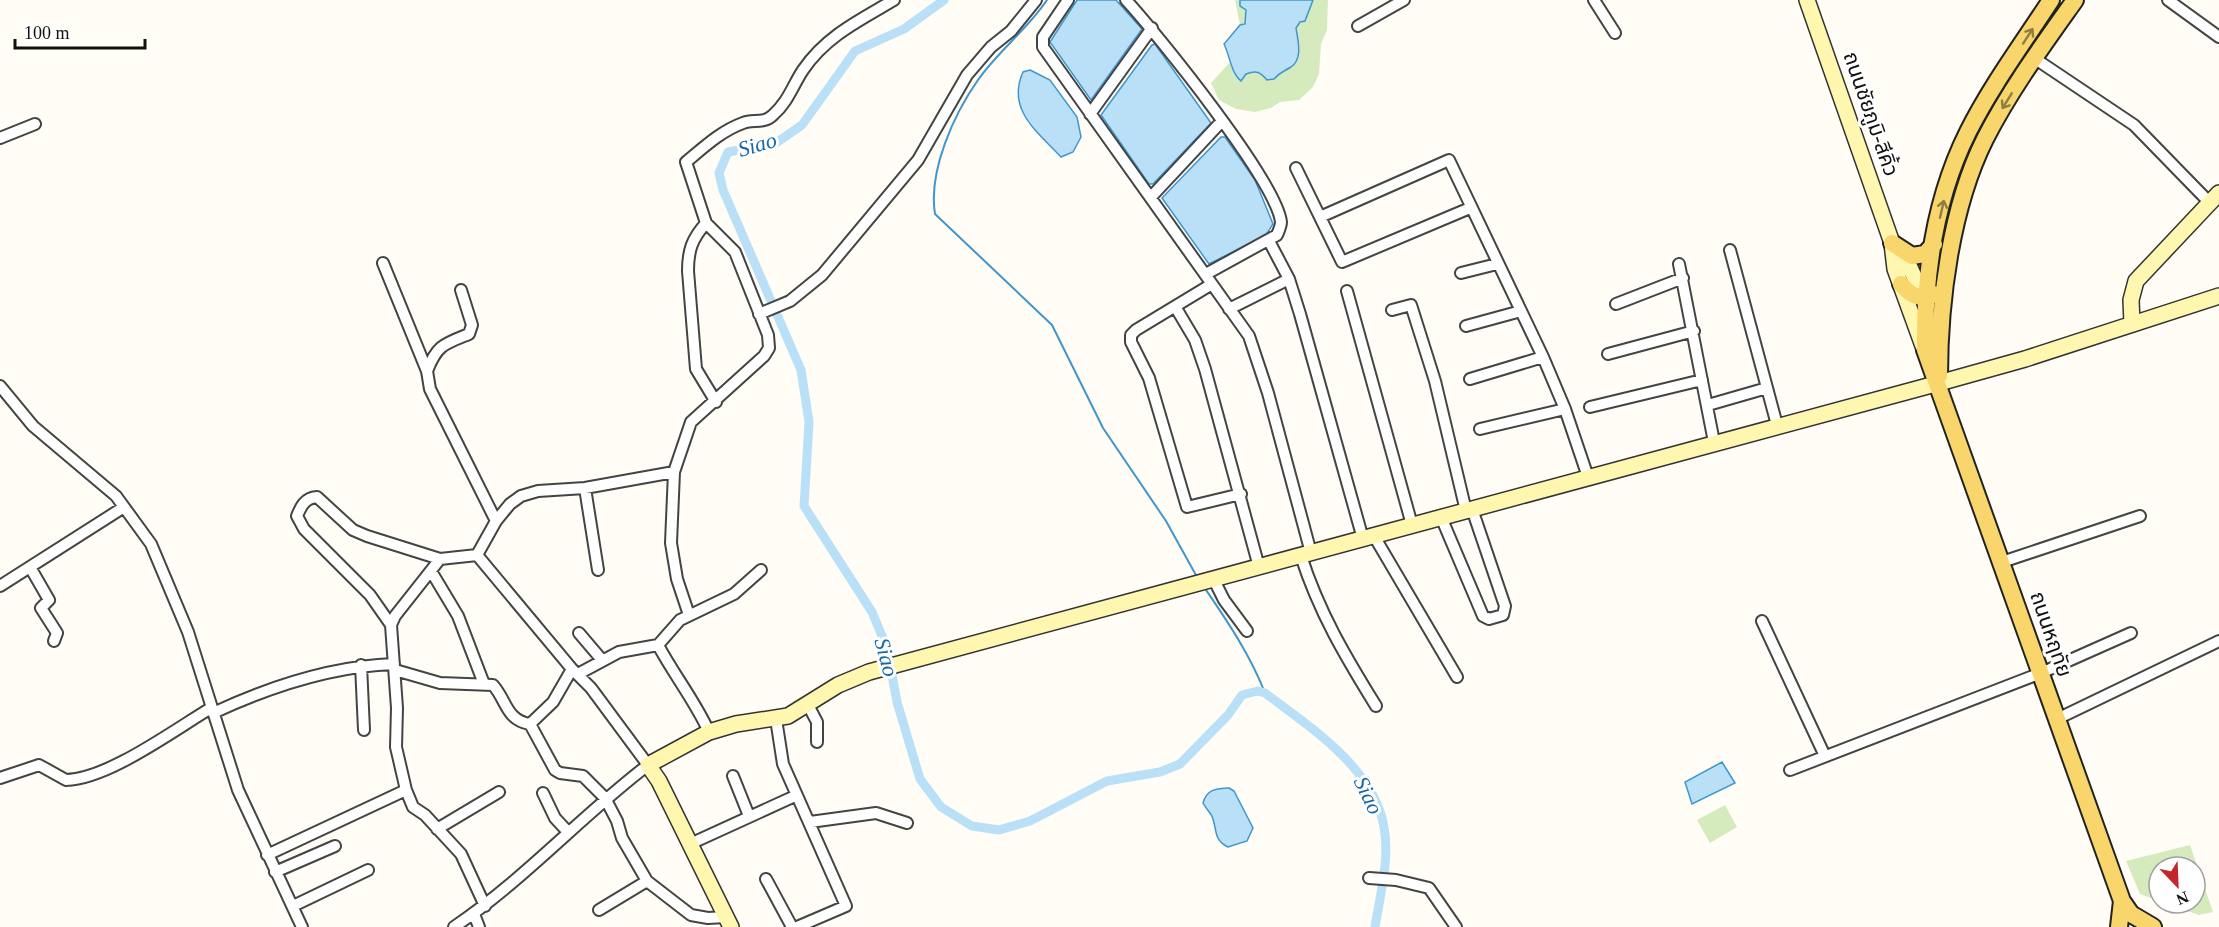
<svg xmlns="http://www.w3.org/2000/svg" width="2219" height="927" font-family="'Times New Roman','Noto Sans Thai',serif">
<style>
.green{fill:#d5ebbd}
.water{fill:#b9e0f7;stroke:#3f96cf;stroke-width:1.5}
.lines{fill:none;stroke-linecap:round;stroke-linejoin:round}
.stream{stroke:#3f96cf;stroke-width:2}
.canal{stroke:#b9e0f7;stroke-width:9}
.street-casing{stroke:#444;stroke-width:14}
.secondary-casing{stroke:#333;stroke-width:18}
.primary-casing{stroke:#222;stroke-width:20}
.street{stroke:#fff;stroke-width:10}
.secondary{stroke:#fff6b0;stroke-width:15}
.primary{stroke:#f9d66b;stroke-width:16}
.oneway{stroke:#917d42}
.labels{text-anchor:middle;stroke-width:6;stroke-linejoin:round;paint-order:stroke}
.street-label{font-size:21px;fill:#111;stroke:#fff}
.water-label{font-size:22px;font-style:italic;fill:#1768a6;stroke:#fff}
</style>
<rect width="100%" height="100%" fill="#fffdf5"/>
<path class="green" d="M1235 0H1240V6L1246 10 1245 24 1240 25Z
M1313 0H1328L1327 30 1321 44 1319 74 1313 87 1299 100 1280 102 1271 108 1255 112 1236 109 1219 100 1211 83 1232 60 1236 77 1241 81 1246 74C1280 64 1306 85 1296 29L1300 22 1305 21Z
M1725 805 1737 827 1710 843 1697 820Z
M2190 845 2213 912 2199 915 2165 903H2195V867H2159V901L2140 894 2126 861Z"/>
<path class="water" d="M1077 0H1116L1142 29 1091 100 1050 42Z
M1240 0H1313L1305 21 1300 22 1296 28C1298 41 1303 59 1291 67 1283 72 1280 72 1274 79L1267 80C1260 72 1257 70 1246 74L1241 81C1231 73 1230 56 1224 44L1240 25 1245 24 1246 10 1240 6Z
M1155 44 1211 123 1153 184H1149L1101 115 1152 45Z
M1030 70 1050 80 1077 117 1081 137 1073 152 1061 157C1038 132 1006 110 1023 72Z
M1221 137H1225L1255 180 1273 224 1266 235 1209 264 1162 198Z
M1722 762 1735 783 1692 804 1685 782Z
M1229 788 1234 791 1253 828 1247 841 1228 847C1214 840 1217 832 1213 819 1212 814 1206 809 1203 803 1207 789 1215 789 1229 788Z"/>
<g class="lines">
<path class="stream" d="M1047 0C1027 30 998 51 978 80 954 114 928 171 935 214L1052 325 1103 428 1166 521 1197 577
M1204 587C1227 621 1250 654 1265 693"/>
<path class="canal" d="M944 0 904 29 855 51 802 125 776 143 728 152 719 173 723 190 801 370 809 422 804 506 872 612 887 648 897 702 920 779 941 807 972 826 999 830 1030 821 1107 781 1160 772 1180 764 1228 715 1242 695 1258 691 1265 693C1310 727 1374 768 1384 827 1390 859 1380 895 1375 927"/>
<g class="street-casing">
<path id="street" d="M1068 0 1043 37V47L1249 336 1268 393 1311 553
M1126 0C1158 35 1276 181 1281 222 1281 226 1279 230 1277 235L1206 274
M1594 0 1615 33
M2168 0 2219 37
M1358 26 1404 0
M2034 58 2134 125 2209 202
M1090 114 1152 28
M0 138 35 124
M1296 168 1342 262 1470 208
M1151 197 1221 122
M1320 217 1449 160 1543 357 1565 409 1588 477
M706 223C692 239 688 250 688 271L696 369 716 402
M1269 241 1289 279 1300 314 1363 539
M1730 250 1777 425
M383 263 427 371 430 389 496 521
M1679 264 1714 442
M1461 273 1497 264
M1212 284 1136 330 1131 335V342L1149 378 1187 507 1241 494
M1347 291 1412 525
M1616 304 1683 278
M1176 308 1195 340 1205 369 1259 567
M1229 309 1289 279
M1392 310 1411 305 1435 381 1466 511
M759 314 790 301 822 275 918 160 967 75 991 47 1011 31 1036 0
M1466 326 1521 311
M1608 354 1694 331
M427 371C437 345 444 344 469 334L472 325 461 290
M1470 379 1543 357
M0 386 33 426 116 496 151 544 188 632 238 790 302 927
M1708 405 1767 388
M1590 407 1702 380
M1480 429 1565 409
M674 472 671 543 677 579 689 615
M585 488 598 570
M1441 517 1483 616 1489 619 1503 615 1505 606 1472 509
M1374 536 1457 677
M1301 556C1319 612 1345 656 1376 706
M440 559 395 616 391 625 397 708 396 747 406 790 413 807 425 815 461 854 485 906
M2002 562 2140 516
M30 567 49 600 41 608 57 633 54 641
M431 571 458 616 484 684
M1214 580 1224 600 1247 631
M0 586 124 507
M1762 621 1824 754
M391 625 370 595 304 529 297 516C301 506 305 498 317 497L353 530 367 536 440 559 477 555 496 521 510 504 521 496 538 491 585 488 674 472 691 422 764 356 769 348 768 335 735 252 706 223 686 162C704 147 721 131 743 123 753 119 764 124 773 115 788 102 793 85 803 70 826 36 860 20 894 0
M579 633 602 660
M658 645C674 675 695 701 709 732
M361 665 364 730
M395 670 440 683 493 685C507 701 506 720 530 724L555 770 560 773 583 776 605 798 617 821 622 838 647 881 691 915 708 918 726 917
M578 674 619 652 658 645 680 620 734 594 761 570
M808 705 817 722V742
M213 713C269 687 332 666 394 664
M776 719 783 764 846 906 797 927
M2057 719 2219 641
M530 724 553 702 572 669
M1790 770 2041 673 2131 633
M733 776 749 816
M0 778 39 765 66 780C108 779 174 730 211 708
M543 793 555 818 568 832
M810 822 876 813 907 823
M437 829 499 792
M690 844 795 796
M267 855 406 790
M275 872 335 846
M1369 878 1396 880 1429 888 1456 927
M766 879 792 927
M293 906 368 870
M599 910 647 881
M474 914 479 927
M454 927C524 880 581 816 648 765L591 688 572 669 477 555"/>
</g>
<g class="secondary-casing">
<path id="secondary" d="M1807 0 1892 243 1895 269 1923 346
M1896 248 1908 263 1927 305
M2132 324 2131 300 2136 281 2219 193
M731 927 659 781 648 765 709 732 736 724 788 716 838 685 869 672 1939 383 2025 359 2219 296"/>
</g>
<g class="primary-casing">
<path id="primary" d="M2051 0C2023 43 1991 86 1968 132 1935 198 1924 277 1925 350L2122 901 2131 914 2153 927
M1892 243 1912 256 1925 254 1934 244
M1901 284C1910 295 1920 301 1934 294
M1939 376C1939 301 1951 207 1985 139 2010 90 2043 45 2075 0
M2119 927 2122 901"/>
</g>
<use href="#street" class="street"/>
<use href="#secondary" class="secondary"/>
<use href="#primary" class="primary"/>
</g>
<defs><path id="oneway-shaft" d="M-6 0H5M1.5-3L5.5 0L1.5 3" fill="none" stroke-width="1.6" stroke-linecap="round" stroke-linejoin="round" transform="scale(1.5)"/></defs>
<g class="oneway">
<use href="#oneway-shaft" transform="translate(2028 36) rotate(-57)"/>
<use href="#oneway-shaft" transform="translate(2007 101) rotate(122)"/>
<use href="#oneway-shaft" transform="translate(1942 209) rotate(-77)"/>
</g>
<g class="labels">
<g class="street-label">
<text transform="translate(1871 114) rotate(71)" y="7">ถนนชัยภูมิ-สีคิ้ว</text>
<text transform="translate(2051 634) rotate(71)" y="7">ถนนหฤทัย</text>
</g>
<g class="water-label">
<text transform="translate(757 144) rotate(-16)" y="8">Siao</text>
<text transform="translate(887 657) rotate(75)" y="8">Siao</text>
<text transform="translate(1369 795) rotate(64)" y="8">Siao</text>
</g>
</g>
<g transform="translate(2177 885) rotate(157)"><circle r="28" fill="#ffffff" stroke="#a0a0a0" stroke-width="1.5"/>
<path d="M0-4.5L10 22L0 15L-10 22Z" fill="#c4262e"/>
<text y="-9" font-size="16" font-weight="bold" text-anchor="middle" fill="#111111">N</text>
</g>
<path d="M15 39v9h130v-9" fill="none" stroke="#111111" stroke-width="3"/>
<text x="24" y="39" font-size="18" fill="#111111" stroke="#ffffff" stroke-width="4.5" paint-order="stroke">100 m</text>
</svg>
